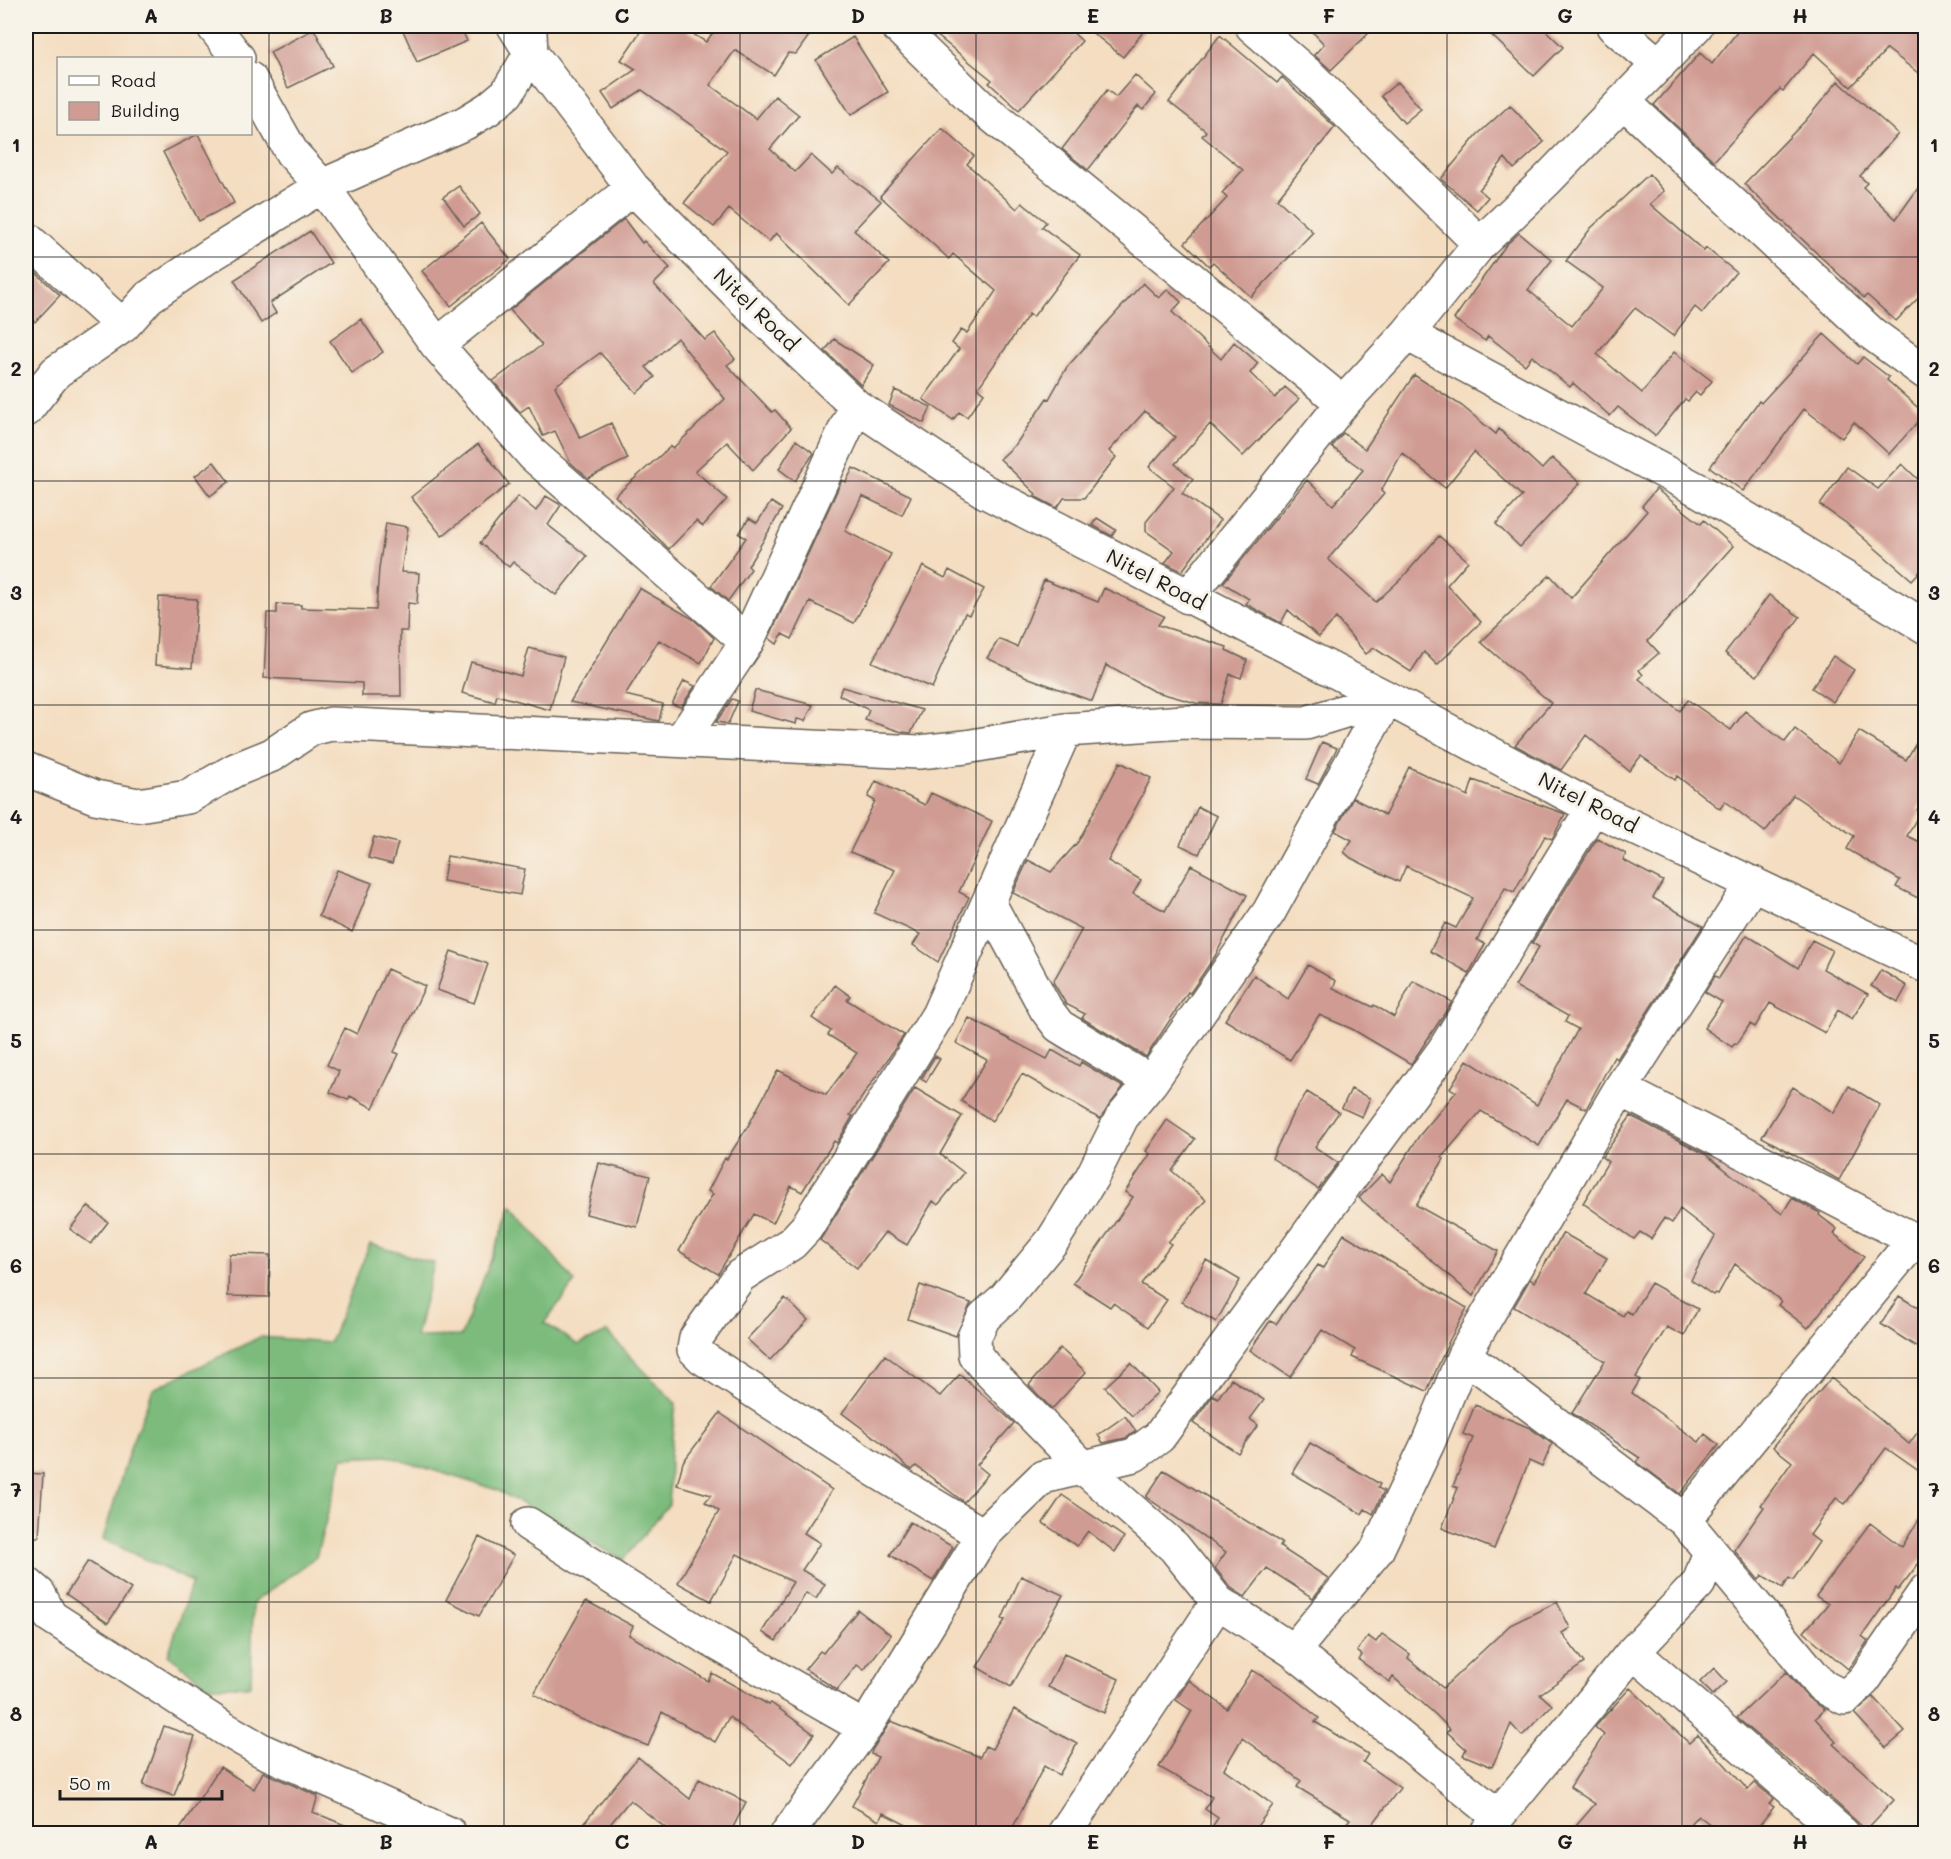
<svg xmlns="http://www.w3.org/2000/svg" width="1951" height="1859" font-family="Mali,sans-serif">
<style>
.forest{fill:#7cbb7b;stroke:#4c6c4c;stroke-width:1.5}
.building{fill:#d09b93}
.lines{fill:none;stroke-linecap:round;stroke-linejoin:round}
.minor-casing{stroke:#686055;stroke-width:36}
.minor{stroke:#fff;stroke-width:33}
.grid{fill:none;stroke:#1c1c1c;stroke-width:1.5;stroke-opacity:0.55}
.labels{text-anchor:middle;stroke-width:6;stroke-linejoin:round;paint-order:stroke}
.street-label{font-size:21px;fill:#1c1c1c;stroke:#f7f3e8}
.neatline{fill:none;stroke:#1c1c1c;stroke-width:2}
.grid-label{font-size:20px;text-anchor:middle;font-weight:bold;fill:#1c1c1c}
</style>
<rect width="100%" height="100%" fill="#f7f3e8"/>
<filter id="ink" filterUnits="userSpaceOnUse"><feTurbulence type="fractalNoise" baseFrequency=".0167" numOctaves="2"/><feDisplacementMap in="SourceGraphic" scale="12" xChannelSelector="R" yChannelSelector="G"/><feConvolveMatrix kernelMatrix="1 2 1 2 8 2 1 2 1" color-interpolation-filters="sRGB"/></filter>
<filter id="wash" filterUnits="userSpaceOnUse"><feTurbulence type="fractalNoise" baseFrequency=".008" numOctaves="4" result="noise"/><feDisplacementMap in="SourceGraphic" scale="24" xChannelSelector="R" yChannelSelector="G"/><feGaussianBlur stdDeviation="1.35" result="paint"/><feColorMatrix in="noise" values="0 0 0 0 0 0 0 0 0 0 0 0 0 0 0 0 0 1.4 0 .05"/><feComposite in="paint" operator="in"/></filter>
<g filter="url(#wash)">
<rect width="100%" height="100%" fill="#f4ddc0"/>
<path class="forest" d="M512 1206 575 1282 544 1323 578 1345 607 1332 676 1404 670 1455 669 1504 623 1560 497 1490 387 1456 343 1458 316 1557 253 1603 251 1686H208L168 1655 192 1582 103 1539 131 1445 153 1389 260 1337 330 1342 370 1244 434 1263 416 1337 461 1336Z"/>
<g id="blocks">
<path class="building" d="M401 26H460L467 41 417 62Z
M644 26H680L706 42 718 26H816L796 54 788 53 774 75 735 50 710 85 756 119 775 96 799 115 770 149 795 172 811 155 832 174 838 168 881 201 854 230 889 263 849 305 776 233 769 242 729 209 714 227 684 203 727 151 642 90 613 109 602 93 636 69 621 60Z
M925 26H1066L1082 41 1019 110 989 83 992 80Z
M1084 26H1148L1123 57Z
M1307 26H1376L1331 70 1314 55 1324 44Z
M1482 26H1541L1563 47 1534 76Z
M1742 26H1906L1926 40V79L1887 49 1851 87 1814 53 1783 91 1780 89 1714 161 1654 105 1700 53 1712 64Z
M314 29 333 66 288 88 270 52Z
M1220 35 1277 83 1282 77 1335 127 1277 199 1313 232 1251 297 1213 262 1209 266 1185 243 1227 198 1222 193 1243 170 1202 136 1206 131 1169 102Z
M853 37 888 92 851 115 816 60Z
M1135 75 1156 94 1143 110 1138 106 1088 170 1062 149 1107 90 1116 97Z
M1838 81 1898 134 1860 176 1867 183 1863 187 1896 219 1926 177V290L1896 321 1867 295 1864 298 1744 184 1806 120Z
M1398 82 1421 109 1404 123 1381 96Z
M1510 105 1544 142 1514 169 1505 158 1479 190 1488 197 1477 210 1441 179 1477 135Z
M942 128 974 156 967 164 1017 209 1022 203 1046 222 1042 227 1080 255 1033 317 1029 314 978 388 984 393 967 417 959 412 953 420 923 399 959 349 952 343 961 330 967 333 996 291 953 254 949 259 880 196Z
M198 134 234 203 199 221 163 152Z
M1649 174 1664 191 1650 204 1704 251 1706 248 1736 272 1702 313 1695 307 1673 336 1635 308 1597 354 1642 393 1674 352 1712 381 1700 395 1696 392 1688 401 1685 399 1655 436 1618 407 1610 416 1573 383 1570 387 1532 356 1525 365 1488 336 1485 341 1454 319 1506 245 1519 233 1552 260 1528 290 1572 326 1603 288 1566 261 1591 228Z
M459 186 480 214 464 226 443 197Z
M624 219 642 243 644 241 670 268 654 284 705 340 715 333 735 359 727 365 772 412 775 410 791 428 753 470 727 442 695 471 727 499 703 526 696 521 669 549 615 496 671 446 673 448 725 399 677 338 646 367 655 377 637 393 600 353 555 386 580 438 611 423 628 459 588 478 570 462 555 431 543 436 529 406 520 412 493 381 542 345 510 310Z
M481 223 510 259 451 306 422 271Z
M310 231 331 263 270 303 276 313 261 323 234 280Z
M26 264 60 295 35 322 26 313Z
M1143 283 1159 298 1168 289 1181 302 1172 312 1221 359 1234 342 1258 363 1250 373 1275 398 1285 387 1299 399 1243 456 1210 424 1175 464 1193 479 1182 493 1220 520 1182 571 1165 563 1174 551 1146 531V522L1174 487 1149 467 1175 437 1145 411 1109 451 1116 457 1084 498H1064L1057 508 1034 496 1036 494 1000 459 1016 444 1047 398 1049 399 1067 367Z
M361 319 383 352 352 373 330 341Z
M1824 334 1857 364 1863 357 1889 377 1887 380 1925 414 1889 454 1854 422 1842 438 1804 409 1743 491 1710 467 1759 401 1761 403Z
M834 339 874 365 861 385 825 351Z
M1414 375 1462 406 1496 434 1499 429 1542 469 1552 458 1580 483 1520 547 1496 524 1522 496 1474 452 1445 488 1402 453 1381 491 1384 494 1328 559 1376 602 1402 578 1439 536 1468 561 1447 585 1481 622 1437 665 1424 652 1411 672 1374 648 1366 654 1336 618 1319 637 1288 610 1281 623 1246 604 1249 599 1223 583 1307 480 1333 505 1363 470 1332 447 1343 433 1365 449Z
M895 390 931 407 924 423 889 405Z
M796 440 814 453 795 481 779 469Z
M478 444 509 484 442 536 411 497Z
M214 462 229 482 210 496 195 476Z
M1902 464 1926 487V565L1912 580 1846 523 1820 505 1847 467 1878 489Z
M853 468 911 496 902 515 862 496 845 531 891 554 854 623 810 602 792 639 782 634 777 644 769 638 842 480 846 482Z
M1656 489 1701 524 1704 520 1733 546 1648 641 1659 653 1639 670 1643 675 1639 679 1680 711 1688 700 1731 730 1745 711 1785 742 1795 729 1839 763 1859 731 1906 760 1926 727V796L1917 810 1920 812 1907 836 1926 845V902L1896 887 1900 880 1847 849 1854 836 1793 795 1765 832 1725 801 1720 809 1677 776 1675 780 1641 756 1629 771 1586 735 1561 770 1515 745 1551 703 1481 642 1550 575 1571 598 1647 511 1642 506Z
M518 496 536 511 546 496 561 505 548 525 587 556 556 595 513 562 509 567 480 543Z
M771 502 782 509 748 566 751 569 728 601 711 586 746 538 739 534 749 518 757 523Z
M1097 518 1116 530 1112 536 1092 525Z
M386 523 408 527 401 572 419 573 417 604 408 603 407 631H400L401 696H362V683L264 678 267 613H277V604L301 605V608L376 610 379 568Z
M923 566 945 578 949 570 984 589 969 615 965 613 932 688 872 662Z
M1044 580 1098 602 1104 588 1164 616 1158 625 1227 647 1226 650 1247 660 1241 678 1230 674 1221 704 1196 703 1153 691 1106 665 1092 701 1029 678 987 658 999 639 1017 647Z
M639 588 693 619 714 638 701 663 659 640 625 695 663 704 659 721 570 702Z
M1769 595 1800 617 1757 676 1725 653Z
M159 597 197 599 192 668 155 665Z
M529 648 564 657 550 710 497 695 495 702 462 693 471 662 521 676Z
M1833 656 1854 670 1833 702 1812 688Z
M684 681 695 686 681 707 672 704Z
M842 687 922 710 911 733 902 732 865 720 869 710 839 695Z
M755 690 813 705 805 721 797 719 796 724 749 711Z
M732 699 738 701 728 724 716 722Z
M1322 742 1337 748 1318 784 1306 779Z
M1120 762 1151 778 1108 861 1141 880 1133 894 1165 911 1191 865 1247 895 1215 956 1190 993 1188 992 1146 1057 1082 1018 1085 1014 1066 1004 1053 982 1082 929 1013 893 1028 860 1051 872 1078 842Z
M1409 767 1468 796 1473 780 1565 814 1552 839 1545 836 1514 892 1505 888 1477 940 1485 944 1469 973 1430 951 1445 923 1456 928 1473 898 1406 866 1399 882 1351 858 1344 852 1352 840 1335 831 1353 798 1385 815Z
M876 781 925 805 931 793 992 821 959 892 969 897 938 962 913 945 920 934 874 913 895 870 850 852 875 801 868 797Z
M1198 807 1217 816 1199 854 1180 845Z
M374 837 398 843 392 864 368 858Z
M1597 838 1626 854 1623 860 1663 881 1653 898 1703 926 1617 1059 1614 1057 1586 1109 1567 1099 1539 1146 1481 1111 1442 1157 1444 1159 1416 1205 1498 1251 1473 1296 1359 1198 1382 1174 1390 1182 1419 1136 1456 1092 1450 1088 1467 1060 1537 1105 1578 1029 1565 1022 1568 1016 1515 986 1539 947 1532 943Z
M447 856 525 869 520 895 443 881Z
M337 870 372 883 352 932 319 916Z
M1747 935 1798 968 1812 940 1832 950 1823 969 1868 994 1852 1019 1838 1010 1825 1033 1770 1003 1755 1027 1750 1024 1737 1044 1735 1043 1732 1047 1704 1028 1722 1002 1705 992 1715 976 1719 978Z
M451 951 488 964 474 1003 437 990Z
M1308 965 1336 981 1333 988 1373 1007 1374 1005 1394 1017 1413 981 1452 1002 1411 1064 1352 1029 1319 1015 1290 1060 1225 1020 1254 975 1288 999Z
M387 969 425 986 394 1052 399 1054 373 1108 350 1096 348 1100 330 1092 339 1071 327 1065 345 1028 357 1034Z
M1881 970 1907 986 1898 1002 1871 986Z
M835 985 850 996 847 1000 904 1035 850 1115 853 1116 837 1143 834 1141 802 1192 791 1186 773 1223 754 1214 718 1274 679 1251 713 1194 708 1191 725 1158 727 1159 748 1126 778 1070 826 1095 857 1053 828 1035 831 1031 812 1018Z
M969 1018 1047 1059 1052 1050 1079 1066 1081 1062 1123 1087 1100 1119 1022 1074 992 1121 961 1101 987 1060 956 1043Z
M935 1056 940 1059 926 1082 921 1079Z
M1849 1086 1880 1105 1839 1180 1762 1137 1793 1087 1834 1113Z
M915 1088 962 1116 940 1154 964 1173 938 1205 933 1201 907 1245 885 1232 857 1268 820 1240Z
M1351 1089 1370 1098 1362 1117 1342 1108Z
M1307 1092 1339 1112 1315 1147 1338 1163 1318 1189 1272 1158 1292 1115Z
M1631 1116 1705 1154 1782 1214 1792 1198 1820 1213 1819 1215 1837 1229 1834 1234 1864 1257 1808 1328 1778 1305 1781 1301 1735 1264 1718 1294 1715 1293 1713 1295 1691 1280 1715 1236 1680 1209 1672 1223 1664 1218 1651 1239 1640 1232 1634 1239 1583 1203 1608 1162 1602 1157Z
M1167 1120 1195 1139 1172 1171 1206 1200 1168 1242 1171 1244 1141 1284 1167 1300 1148 1327 1113 1303 1110 1307 1073 1283 1133 1197 1125 1192 1150 1154 1146 1151Z
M599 1163 650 1176 637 1227 586 1214Z
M88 1206 108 1222 91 1244 70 1229Z
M1563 1233 1607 1258 1586 1294 1623 1316 1626 1311 1632 1314 1651 1283 1698 1309 1684 1336 1667 1327 1636 1377 1640 1380 1632 1393 1699 1442 1705 1434 1719 1445 1680 1494 1637 1462 1640 1458 1572 1413 1605 1361 1514 1307 1530 1279 1534 1282Z
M1344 1234 1467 1308 1449 1341 1427 1391 1352 1357 1355 1350 1322 1330 1290 1377 1250 1350 1270 1321 1276 1324 1318 1265 1323 1268Z
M229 1254 270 1255 269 1297 228 1296Z
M1206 1260 1240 1280 1216 1322 1182 1302Z
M920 1285 971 1303 956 1336 908 1319Z
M1899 1296 1926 1313V1353L1881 1324Z
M785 1298 808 1320 770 1360 747 1339Z
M1060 1348 1086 1372 1052 1409 1029 1385Z
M885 1355 940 1396 960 1374 1014 1423 977 1465 988 1474 964 1502 916 1466 912 1470 907 1467 882 1443 842 1413Z
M1131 1363 1158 1392 1132 1416 1105 1387Z
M1831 1378 1909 1444 1926 1421V1476L1886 1448 1845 1504 1836 1498 1810 1535 1819 1542 1793 1580 1789 1578 1783 1588 1762 1575 1759 1580 1757 1578 1734 1550 1764 1507 1761 1505 1792 1462 1773 1447Z
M1231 1379 1264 1400 1250 1419 1258 1425 1238 1453 1193 1423 1213 1395 1218 1398Z
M1475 1405 1530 1428 1552 1444 1542 1467 1529 1461 1494 1549 1442 1528 1458 1488 1453 1486 1473 1438 1463 1434Z
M720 1413 832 1490 804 1533 820 1543 802 1570 825 1584 816 1599 806 1593 776 1641 762 1632 793 1582 737 1554 711 1601 678 1583 719 1511 705 1502 711 1495 677 1485 683 1462Z
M1125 1416 1136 1431 1126 1438 1103 1443 1098 1435Z
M1310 1443 1380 1484 1378 1488 1384 1491 1373 1514 1365 1509 1362 1514 1292 1473Z
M1164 1470 1282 1543 1280 1547 1328 1578 1321 1588 1313 1598 1267 1568 1245 1597 1231 1588 1215 1568 1226 1552 1146 1497Z
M26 1473 43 1474 39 1537H26Z
M1062 1495 1124 1537 1115 1552 1088 1531 1077 1546 1043 1523Z
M1926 1508V1554L1898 1590 1896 1588 1862 1636 1868 1641 1848 1669 1804 1632 1828 1604 1816 1596 1870 1523 1902 1547Z
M910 1522 953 1547 933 1581 890 1555Z
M479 1537 514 1555 479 1616 446 1600Z
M88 1561 131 1589 108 1623 66 1594Z
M1021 1576 1063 1595 1011 1687 977 1667 1005 1620 1002 1619Z
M586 1601 633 1626 629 1635 708 1681 712 1673 769 1705 771 1703 814 1734 792 1764 729 1717 715 1742 662 1712 648 1746 578 1718 534 1694Z
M1557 1602 1570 1628 1562 1633 1584 1663 1540 1694 1552 1705 1522 1736 1511 1724 1492 1767 1463 1755 1466 1749 1447 1732 1450 1729 1436 1715 1393 1677 1390 1682 1359 1660 1362 1655 1357 1651 1368 1636 1376 1642 1382 1634 1410 1654 1408 1658 1443 1688 1510 1625Z
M858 1610 891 1635 864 1670 857 1665 837 1690 805 1669 820 1651 823 1653Z
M1064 1654 1119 1679 1104 1713 1048 1687Z
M1714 1668 1727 1682 1713 1695 1700 1682Z
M1252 1670 1281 1688 1319 1718 1315 1722 1368 1754 1363 1762 1400 1788 1366 1833H1339L1350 1819 1297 1787 1301 1781 1242 1738 1224 1769 1273 1805 1252 1833H1208L1218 1818 1205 1809 1212 1797 1159 1767 1192 1711 1176 1700 1189 1680 1227 1709Z
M1786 1672 1808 1698 1825 1709 1815 1718 1836 1742 1833 1744 1894 1800 1866 1830 1801 1771 1737 1718Z
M1630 1688 1689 1743 1698 1735 1748 1790 1755 1783 1774 1799 1769 1804 1774 1807 1753 1833H1721L1698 1815 1682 1833H1570L1595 1804 1570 1787 1604 1735 1595 1727Z
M1873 1697 1905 1732 1886 1748 1854 1713Z
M1014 1709 1077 1744 1059 1775 1044 1766 1010 1833H922L883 1813 879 1821 852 1806 878 1757 871 1754 872 1750 891 1721 980 1757 985 1746 992 1749Z
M164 1726 195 1737 174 1796 143 1785Z
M638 1757 690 1799 699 1779 746 1802 730 1833H672L630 1800 603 1833H576Z
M220 1767 254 1789 263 1772 318 1796 313 1812 364 1833H177Z"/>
</g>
</g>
<g filter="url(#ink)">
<use href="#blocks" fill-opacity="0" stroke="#686055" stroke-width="1.5"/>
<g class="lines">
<g class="minor-casing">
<path id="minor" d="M213 26 238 58
M514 26 531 53 633 188 741 297 856 406 984 491 1387 698 1593 808 1926 966
M897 26 979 105 1343 403
M1252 26 1311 77 1480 244
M1613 26 1659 65
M250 79 292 153 322 186 437 345 533 455 747 642
M1623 101 1871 333 1926 373
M26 238 123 326
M1407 334 1702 492 1926 627
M437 345 633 188
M26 410 56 372 123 326 149 297 209 256 322 186 465 123 488 109 507 93 531 53 530 33
M1188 597 1343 403 1407 334 1480 244 1547 180 1696 26
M1387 698 1269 912 1151 1082 1122 1117 1092 1177 1053 1240 1005 1298 984 1317 974 1337 975 1355 984 1366 1082 1466 1174 1547 1218 1602 1293 1651 1498 1816
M682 739 747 642 856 406
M26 769 95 797 138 805 188 797 235 770 272 755 311 729 331 724 919 752 966 747 1065 730 1185 722 1306 723 1387 698
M989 903 1046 1009 1059 1026 1151 1082
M1620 1089 1926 1246
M1464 1355 1684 1520
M528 1524 704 1636 865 1728
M983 1535 875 1470 703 1358 694 1349 696 1338 740 1276 792 1243 806 1228 938 1015 1065 730
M1710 1551 1822 1686 1845 1698 1864 1680 1926 1590
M26 1583 39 1594 50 1616 225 1729 263 1751 450 1834
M1293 1651 1377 1550 1428 1443 1464 1355 1620 1089 1753 883
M1633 1652 1843 1834
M787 1834 865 1728 983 1535 1043 1477 1134 1455 1159 1437 1444 1050 1593 808
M1064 1834 1218 1602
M1487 1834 1498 1816 1633 1652 1699 1583 1710 1551 1684 1520 1914 1240"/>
</g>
<use href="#minor" class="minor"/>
</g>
</g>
<path class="grid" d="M269 26V1834M504 26V1834M740 26V1834M976 26V1834M1211 26V1834M1447 26V1834M1682 26V1834M26 257H1926M26 481H1926M26 705H1926M26 930H1926M26 1154H1926M26 1378H1926M26 1602H1926"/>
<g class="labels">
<g class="street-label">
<text transform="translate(756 310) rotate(44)" y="7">Nitel Road</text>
<text transform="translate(1156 580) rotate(27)" y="7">Nitel Road</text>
<text transform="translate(1588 803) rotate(27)" y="7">Nitel Road</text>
</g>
</g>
<rect width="1951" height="1859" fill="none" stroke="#f7f3e8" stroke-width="66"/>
<rect x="57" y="57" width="195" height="78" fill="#f7f3e8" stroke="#9f9d96" stroke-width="1.5"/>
<rect x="69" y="76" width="30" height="9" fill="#ffffff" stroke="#9f9d96" stroke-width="1.5"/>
<text x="111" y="87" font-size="18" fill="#1c1c1c">Road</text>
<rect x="69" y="102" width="30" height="18" fill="#d09b93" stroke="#9f9d96" stroke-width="1.5"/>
<text x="111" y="117" font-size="18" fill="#1c1c1c">Building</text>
<path d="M60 1790v9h162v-9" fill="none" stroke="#1c1c1c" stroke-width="3"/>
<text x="69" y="1790" font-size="18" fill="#1c1c1c" stroke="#f7f3e8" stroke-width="4.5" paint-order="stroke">50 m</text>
<rect x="33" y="33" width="1885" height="1793" class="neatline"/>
<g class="grid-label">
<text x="151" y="23">A</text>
<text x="386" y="23">B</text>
<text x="622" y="23">C</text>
<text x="858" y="23">D</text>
<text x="1093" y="23">E</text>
<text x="1329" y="23">F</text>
<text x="1565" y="23">G</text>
<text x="1800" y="23">H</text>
<text x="16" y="152">1</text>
<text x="1934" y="152">1</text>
<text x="16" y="376">2</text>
<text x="1934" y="376">2</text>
<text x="16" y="600">3</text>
<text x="1934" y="600">3</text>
<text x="16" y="824">4</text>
<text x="1934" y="824">4</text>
<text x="16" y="1048">5</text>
<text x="1934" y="1048">5</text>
<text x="16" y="1273">6</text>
<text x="1934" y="1273">6</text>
<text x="16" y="1497">7</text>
<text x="1934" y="1497">7</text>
<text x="16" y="1721">8</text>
<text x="1934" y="1721">8</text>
<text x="151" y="1849">A</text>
<text x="386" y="1849">B</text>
<text x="622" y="1849">C</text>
<text x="858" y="1849">D</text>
<text x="1093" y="1849">E</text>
<text x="1329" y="1849">F</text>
<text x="1565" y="1849">G</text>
<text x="1800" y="1849">H</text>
</g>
</svg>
